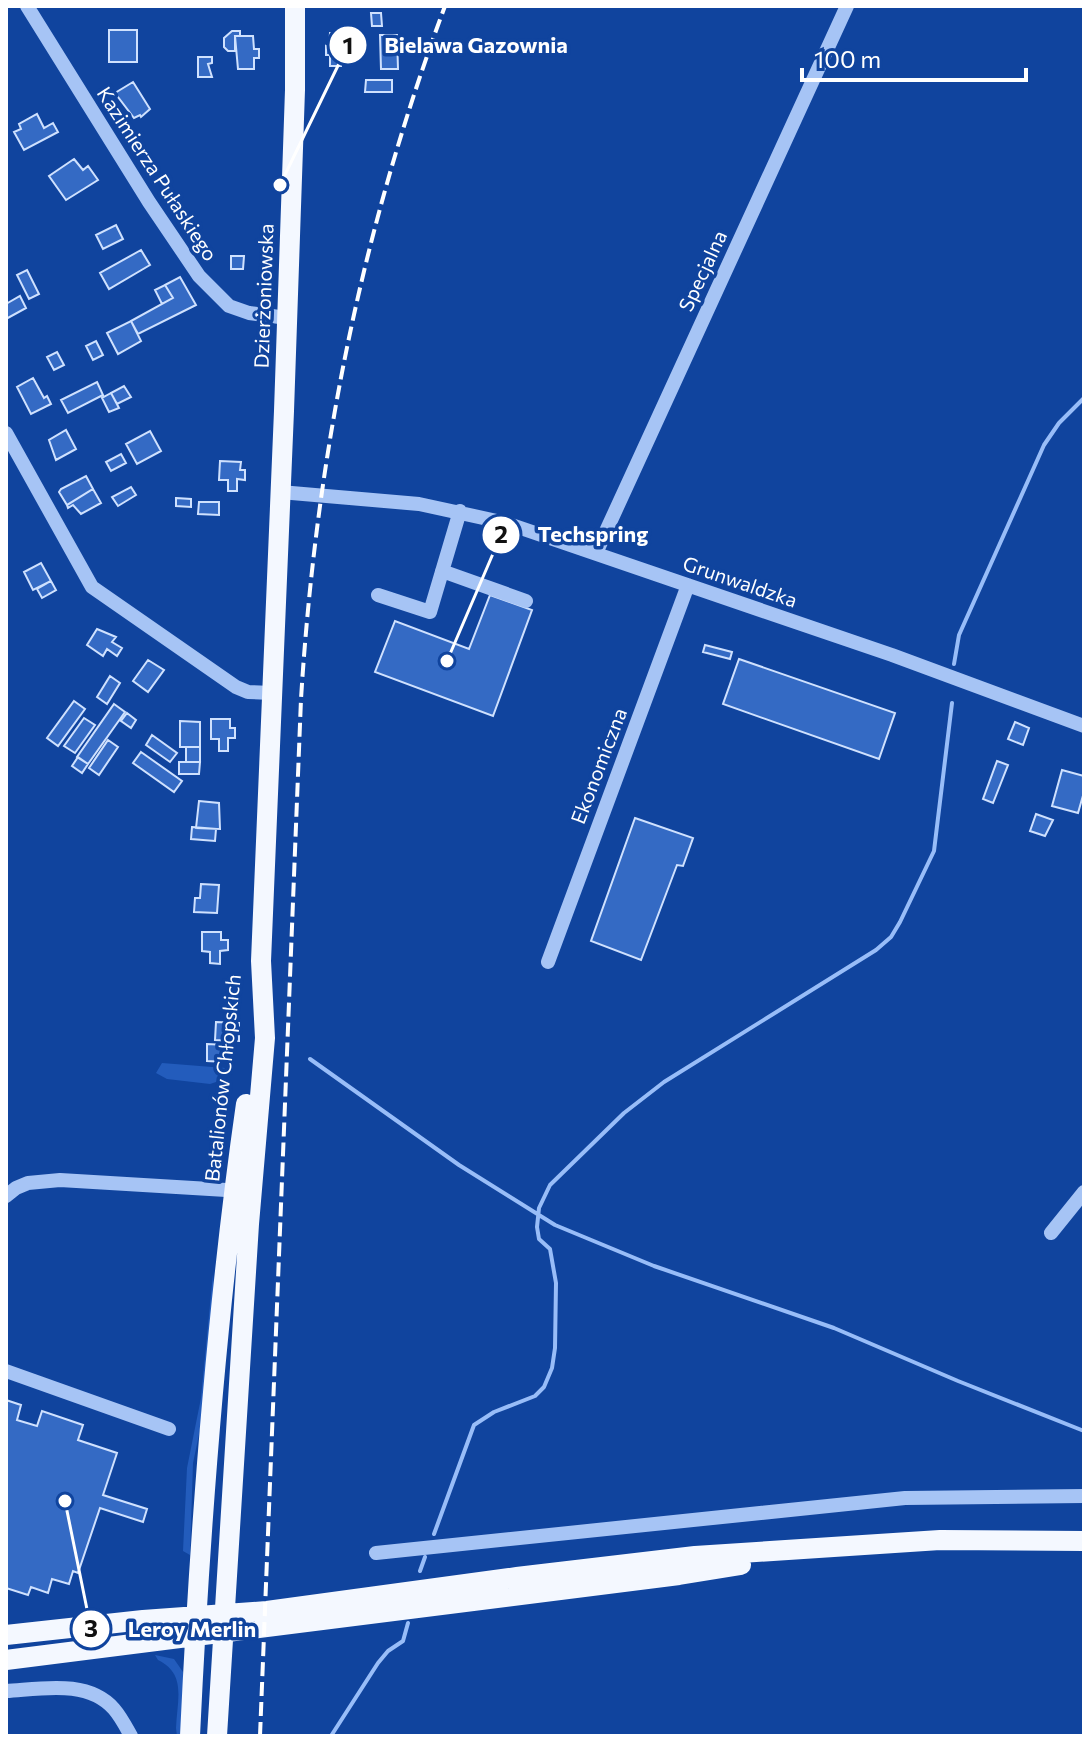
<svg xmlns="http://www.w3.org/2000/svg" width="1090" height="1742" font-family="Commissioner,sans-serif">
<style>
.green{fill:#235cbc}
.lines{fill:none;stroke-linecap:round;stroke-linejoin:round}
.stream{stroke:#98bdf8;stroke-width:4}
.building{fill:#346ac4;stroke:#cfe1fe;stroke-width:2}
.minor{stroke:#a6c4f5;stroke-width:14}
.major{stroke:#f4f8ff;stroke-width:20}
.rail{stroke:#fff;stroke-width:4;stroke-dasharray:14 6;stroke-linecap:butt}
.labels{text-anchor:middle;stroke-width:7;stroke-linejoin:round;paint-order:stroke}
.street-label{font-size:20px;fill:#fff;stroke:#10449e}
.leader{fill:none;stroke:#fff;stroke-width:3}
.callout-dot{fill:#fff;stroke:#10449e;stroke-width:3}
.mark-label{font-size:24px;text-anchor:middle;font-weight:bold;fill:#111}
.callout-label{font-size:22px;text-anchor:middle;font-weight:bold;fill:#fff;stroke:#10449e;stroke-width:7;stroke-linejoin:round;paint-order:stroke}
</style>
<rect width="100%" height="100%" fill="#10449e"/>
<path class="green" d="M162 1063 225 1068 216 1082 210 1084 167 1079 156 1073Z
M213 1274 215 1307 202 1420 193 1463 190 1555 183 1551 187 1468 201 1398Z
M155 1655 174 1659 183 1672V1736H177L176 1728C177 1700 187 1674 158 1660Z"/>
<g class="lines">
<path class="stream" d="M954 664 959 635 1044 445 1059 423 1084 398
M310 1059 459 1165 555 1225 654 1266 834 1328 958 1381 1084 1431
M434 1534 474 1425 494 1412 535 1396 544 1387 552 1368 555 1348 556 1283 550 1249 539 1239 537 1227 539 1208 550 1185 624 1113 664 1082 876 950 891 937 900 922 934 851 952 703
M420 1571 425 1557
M331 1736 378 1663 388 1651 403 1641 408 1623"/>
</g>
<path class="building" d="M371 13H381L382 26H372Z
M109 30H137V62H109Z
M232 31H240V36H235V51H228L224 47V38Z
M330 33H351V55H341V66H330V55H326V46L329 47Z
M380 35H397L398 69H381Z
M235 36H253L254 49H259V58H254V69H238Z
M198 57H212V63L208 64 212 77H198Z
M366 80H392V92H365Z
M133 82 150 109 141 117 140 115 134 118 115 93Z
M37 114 44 128 53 123 58 132 24 150 14 132 21 129 19 124Z
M74 159 83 170 88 166 98 180 66 200 49 176Z
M116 225 123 239 103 249 96 235Z
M141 250 150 265 109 289 100 273Z
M231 256H244L243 269H231Z
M27 270 39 294 29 299 17 275Z
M180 277 196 305 138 334 131 321 173 298 165 285Z
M165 285 173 298 162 304 155 290Z
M20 296 26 308 6 319V304Z
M131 321 141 341 118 354 107 333Z
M96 341 103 355 93 360 86 346Z
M57 352 64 365 54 370 47 357Z
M33 378 44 398 47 396 51 404 31 414 17 387Z
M97 382 103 395 68 413 61 400Z
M124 386 131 397 117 404 111 393Z
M111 393 119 408 109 412 102 398Z
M66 430 76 449 56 460 49 440Z
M150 431 161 451 137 464 126 444Z
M121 454 126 463 111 471 106 462Z
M220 461 241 462 240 470H245V480L237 479V491H228V480H219Z
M86 476 93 489 67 505 59 492 61 489Z
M131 487 136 495 118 506 112 497Z
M93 489 101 503 81 514 73 505 68 508 67 505Z
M176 498 191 499V507L176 506Z
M199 502H219V515L198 514Z
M41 563 51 581 33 590 24 572Z
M51 581 56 590 42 598 37 589Z
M490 595 532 610 493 716 375 672 395 621 469 649Z
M97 629 116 637 112 642 122 648 117 656 107 649 103 656 87 645Z
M705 645 732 652 730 659 703 652Z
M739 659 895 713 879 759 723 704Z
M148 660 164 670 148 692 133 681Z
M110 676 120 683 107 704 97 697Z
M74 701 85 709 58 746 47 738Z
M114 704 125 712 88 764 77 757Z
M127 713 136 720 131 728 121 721Z
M84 718 95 725 75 753 64 746Z
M211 719H230V728H235V738H228V751H219V739H211Z
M180 721 200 722V747H180Z
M1015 722 1029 728 1023 745 1008 739Z
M152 735 177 753 170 762 146 745Z
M108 740 118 747 99 775 89 768Z
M186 747H200V762H186Z
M141 752 182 781 174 792 133 763Z
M78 757 88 764 82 773 72 766Z
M997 761 1008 765 993 803 983 799Z
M179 762H200L199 774H179Z
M1062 770 1084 776V792L1078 813 1052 806Z
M199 801 219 803 220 829 196 828Z
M1036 814 1053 820 1045 836 1030 831Z
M635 818 693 838 683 866 677 865 641 960 591 941Z
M192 827 216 829 215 841 191 839Z
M201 884 219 885 217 913 194 912 195 898H200Z
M202 932H221V940H228V950L220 951V964L210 963V952L202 951Z
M216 1022 239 1023V1041L215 1040Z
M207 1044 226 1045 225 1062 207 1061Z
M6 1400 21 1405 17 1420 37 1426 42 1411 83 1425 78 1440 117 1453 103 1495 147 1509 143 1522 100 1508 78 1573 73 1571 69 1584 52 1579 48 1593 31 1587 28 1595 6 1588Z"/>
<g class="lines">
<path class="minor" d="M27 6 149 202 199 276 229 306 249 313 287 318
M6 433 92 587 236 687 248 692 272 693
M280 492 419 504 506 523 892 655 1084 726
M596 553 847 6
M442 571 526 601
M378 595 430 612 460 511
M548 962 688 585
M6 1196 16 1188 28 1183 60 1180 243 1191
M1051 1233 1084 1192
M6 1371 169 1429
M376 1553 905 1498 1084 1496
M6 1691C41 1689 88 1679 114 1709 121 1717 126 1727 131 1736"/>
<path class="major" d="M6 1635 143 1620 267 1611 517 1577 695 1556 940 1540 1084 1541
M6 1660 679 1575 741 1565
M190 1736C200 1525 216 1313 246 1104
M217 1736 249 1224 265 1038 261 961 284 411 295 90V6"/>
<path class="rail" d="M260 1736 301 699C316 458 361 232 445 6"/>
</g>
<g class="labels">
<g class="street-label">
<text transform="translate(157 174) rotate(57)" y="7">Kazimierza Pułaskiego</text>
<text transform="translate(703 271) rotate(-65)" y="7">Specjalna</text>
<text transform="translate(264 296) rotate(-88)" y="7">Dzierżoniowska</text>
<text transform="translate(740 582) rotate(19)" y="7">Grunwaldzka</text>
<text transform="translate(599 766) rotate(-69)" y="7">Ekonomiczna</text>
<text transform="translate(223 1078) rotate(-84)" y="7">Batalionów Chłopskich</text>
</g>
</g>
<path class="leader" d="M280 185L348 45M447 661L501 535M65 1501L91 1629"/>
<g class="callout-dot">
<circle cx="280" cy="185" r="8"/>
<circle cx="447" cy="661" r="8"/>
<circle cx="65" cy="1501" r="8"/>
<circle cx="348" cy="45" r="20"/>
<circle cx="501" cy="535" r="20"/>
<circle cx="91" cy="1629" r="20"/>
</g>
<g class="mark-label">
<text x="348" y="54">1</text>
<text x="501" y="543">2</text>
<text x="91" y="1637">3</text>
</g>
<g class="callout-label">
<text x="476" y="53">Bielawa Gazownia</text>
<text x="593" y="542">Techspring</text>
<text x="192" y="1637">Leroy Merlin</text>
</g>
<rect width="1090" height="1742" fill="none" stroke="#ffffff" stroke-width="16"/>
<path d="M802 68v12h224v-12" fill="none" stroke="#ffffff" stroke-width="4"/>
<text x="814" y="68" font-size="24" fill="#ffffff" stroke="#10449e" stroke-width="6" paint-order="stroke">100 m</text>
</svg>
